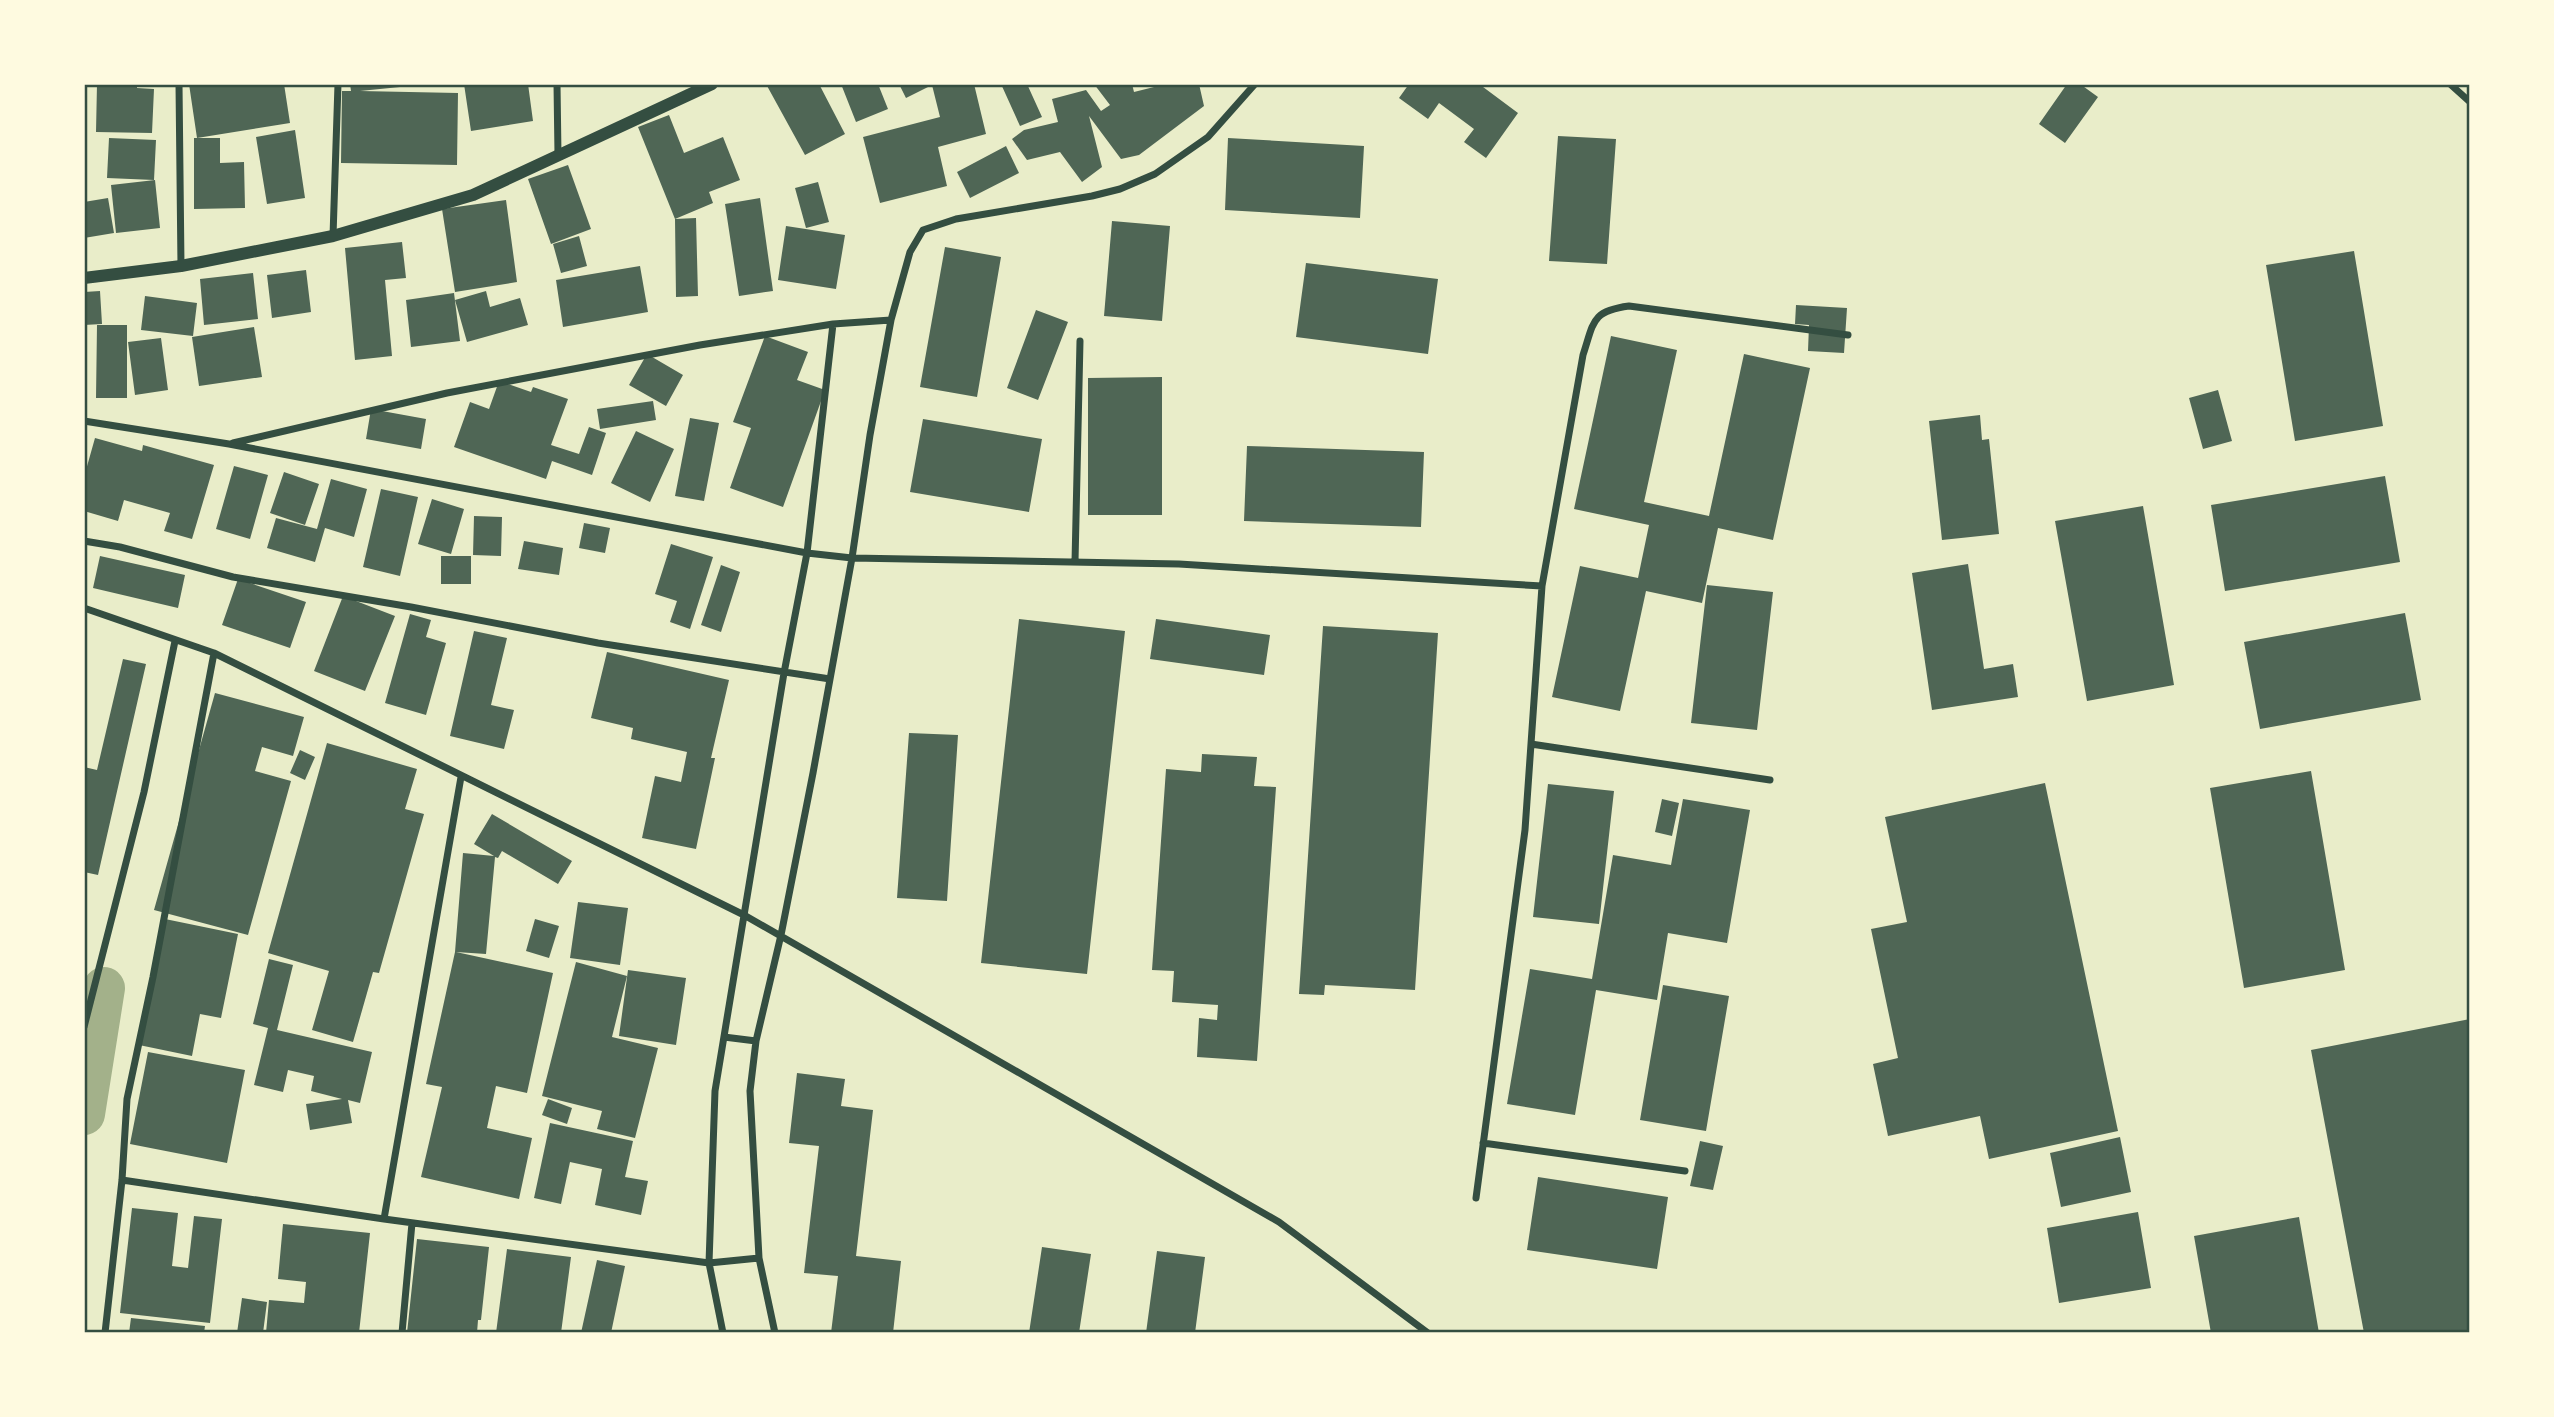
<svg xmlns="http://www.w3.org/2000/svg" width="2554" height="1417" font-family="Karla,sans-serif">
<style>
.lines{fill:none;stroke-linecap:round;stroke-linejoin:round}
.canal{stroke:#a3b18a;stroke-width:42}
.building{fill:#4f6655}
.minor{stroke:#344e41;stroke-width:7}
.tertiary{stroke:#344e41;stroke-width:12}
.neatline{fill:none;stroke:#344e41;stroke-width:2.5}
</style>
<rect width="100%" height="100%" fill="#e9edc9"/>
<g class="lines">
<path class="canal" d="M84 1114 104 988"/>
</g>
<path class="building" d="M97 84H137V88L154 89 152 133 96 132Z
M189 84H284L290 123 197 138Z
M350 84H409L410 86 360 91 458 93 457 165 341 163 342 91H351Z
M464 84H528L533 121 471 131Z
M766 84H819L845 134 805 155Z
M841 84H878L888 109 856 122Z
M899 84H974L986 134 938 147 947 186 880 203 863 137 940 117 932 85 906 98Z
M1001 84H1027L1042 117 1020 126Z
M1094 84H1132L1134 92 1166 84H1199L1204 106 1139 155 1121 159 1089 116 1102 167 1082 182 1060 152 1027 160 1012 139 1024 130 1058 122 1052 99 1086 90 1101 111 1110 105Z
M1409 84H1479L1518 113 1486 158 1464 142 1474 129 1439 103 1428 119 1399 98Z
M2067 84H2080L2098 97 2065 143 2039 124Z
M669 115 684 153 723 137 740 180 709 192 713 203 675 219 638 127Z
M295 130 305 198 267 204 256 137Z
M1558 136 1616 139 1607 264 1549 261Z
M109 138 156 140 154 180 107 178Z
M194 138H220V163L244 162 245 208 194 209Z
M1228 138 1364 146 1360 218 1225 210Z
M1006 146 1019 173 970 198 957 172Z
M568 165 591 229 551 244 528 179Z
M155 180 160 228 116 233 111 185Z
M818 182 829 222 806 228 795 188Z
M108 198 114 233 84 238V202Z
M760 198 773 291 739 296 725 204Z
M506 200 517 282 455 292 442 209Z
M696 218 698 296 676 297 675 219Z
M1112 221 1170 226 1162 321 1104 316Z
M786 226 845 235 836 289 778 280Z
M579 236 587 266 561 273 553 244Z
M402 242 406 278 385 280 392 356 355 360 345 248Z
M945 247 1001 257 977 397 920 387Z
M2354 251 2383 426 2295 441 2266 265Z
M1306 263 1438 279 1428 354 1296 337Z
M640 266 648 312 563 327 556 280Z
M306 270 311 312 272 318 267 275Z
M253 273 258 319 204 325 200 279Z
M100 291 102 324 84 325V292Z
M486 291 490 307 520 298 528 325 467 342 455 300Z
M454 293 460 341 411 347 406 300Z
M145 296 197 303 193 336 141 330Z
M1796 305 1847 308 1844 353 1808 351 1809 325 1795 324Z
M1036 310 1068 322 1038 400 1007 388Z
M97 325H127V398H96Z
M254 327 262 377 199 386 192 337Z
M765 336 808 352 797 380 825 390 783 507 730 488 751 428 733 422Z
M1611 336 1677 350 1644 502 1709 516 1744 354 1810 368 1773 540 1718 528 1702 603 1646 591 1620 711 1552 697 1580 566 1638 578 1649 525 1574 509Z
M161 338 168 390 135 395 128 342Z
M647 354 683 375 666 406 629 385Z
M1162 377V515H1088V378Z
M499 381 531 392 533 387 568 399 551 445 579 454 589 427 606 433 592 475 552 461 546 479 454 447 470 402 489 409Z
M2218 390 2232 441 2203 449 2189 398Z
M653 401 656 420 600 429 597 409Z
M371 409 426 419 421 449 366 439Z
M1980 415 1982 440 1989 439 1999 534 1942 540 1929 421Z
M690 418 719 423 704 501 675 496Z
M923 419 1042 439 1029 512 910 492Z
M636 431 674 449 650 502 611 483Z
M95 438 142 451 143 445 214 465 192 539 164 531 170 513 124 500 118 521 84 511V477Z
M1247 446 1424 452 1421 527 1244 521Z
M234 466 268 475 250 539 216 529Z
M284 472 319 484 305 525 270 513Z
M2385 476 2400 562 2225 591 2211 505Z
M331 479 367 489 354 537 325 528 315 562 267 548 276 518 317 529Z
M381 489 418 497 400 576 363 567Z
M432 499 464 509 451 554 418 544Z
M2143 506 2174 685 2087 701 2055 521Z
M474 516 502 517 501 556 473 555Z
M584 523 610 528 605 553 579 548Z
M524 541 563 548 559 575 518 569Z
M671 544 713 557 690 629 670 622 677 601 655 594Z
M100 556 185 575 178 608 93 588Z
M441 556H471V584H441Z
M1968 564 1984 669 2013 664 2018 697 1932 710 1912 573Z
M721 565 740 572 721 632 701 625Z
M238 579 306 602 290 648 222 625Z
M1707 585 1773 592 1757 730 1691 723Z
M343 596 395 616 365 691 314 671Z
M2405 613 2421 700 2260 729 2244 642Z
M410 614 431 620 426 637 446 643 426 715 385 703Z
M1019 619 1125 631 1087 974 981 963Z
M1156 619 1270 635 1264 675 1150 659Z
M1323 626 1438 633 1415 990 1325 985 1324 995 1299 994Z
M474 631 507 638 491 705 514 710 504 749 450 736Z
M607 652 729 680 711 758H715L696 849 642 838 655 776 681 782 687 752 631 739 633 728 591 718Z
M123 659 146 664 98 875 84 872V767L97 770Z
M215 693 304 717 293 756 262 747 255 771 291 781 248 935 154 910Z
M909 733 958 735 947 901 897 898Z
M327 743 417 769 405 809 424 814 379 973 373 972 353 1042 312 1030 329 971 268 953Z
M300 750 315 757 305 780 290 773Z
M1202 754 1257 757 1254 786 1276 787 1257 1061 1197 1057 1199 1018 1217 1020 1218 1005 1172 1002 1174 971 1152 970 1166 769 1201 772Z
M2311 771 2345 970 2244 988 2210 788Z
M2045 783 2118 1131 1989 1159 1980 1116 1888 1136 1873 1064 1898 1058 1871 929 1907 922 1885 817Z
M1548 784 1614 791 1599 924 1533 917Z
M1662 799 1679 803 1672 836 1655 832Z
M1683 799 1750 810 1727 943 1668 933 1657 1000 1596 990 1575 1115 1507 1104 1530 969 1592 979 1613 855 1671 865Z
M492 814 572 861 558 884 502 851 498 858 495 857 486 954 456 952 553 973 527 1093 496 1086 487 1128 532 1138 519 1199 421 1177 442 1087 426 1084 455 952 463 853 494 856 474 844Z
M578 902 628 908 620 965 570 958Z
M165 919 238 934 221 1018 200 1014 192 1056 139 1045Z
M535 919 559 926 549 958 526 951Z
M269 959 293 965 277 1030 372 1052 360 1103 348 1100 352 1123 310 1130 306 1104 342 1099 311 1091 314 1076 288 1070 283 1092 254 1085 268 1028 253 1024Z
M576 962 627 976 612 1037 658 1048 635 1138 597 1129 602 1111 542 1096Z
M628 970 686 978 676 1045 619 1036Z
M1663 985 1729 996 1706 1131 1640 1120Z
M2470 1019V1333H2364L2311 1050Z
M148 1052 245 1070 227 1163 130 1144Z
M797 1073 845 1079 841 1106 873 1110 856 1256 901 1261 893 1333H831L838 1276 804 1273 819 1146 789 1143Z
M548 1099 572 1108 567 1124 542 1115Z
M550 1123 633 1141 625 1177 648 1181 641 1215 595 1205 602 1169 570 1162 561 1204 534 1198Z
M2120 1137 2131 1192 2061 1207 2050 1153Z
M1700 1141 1723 1146 1713 1190 1690 1186Z
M1538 1177 1668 1197 1657 1269 1527 1250Z
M132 1208 178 1213 172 1266 188 1268 194 1216 222 1219 210 1323 120 1313Z
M2138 1212 2151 1288 2059 1303 2047 1228Z
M2299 1217 2319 1333H2211L2194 1236Z
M283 1224 370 1233 359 1333H266L269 1300 304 1303 306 1282 278 1279Z
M417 1239 489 1247 481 1320H478L477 1333H407Z
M1042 1247 1091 1254 1079 1333H1029Z
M507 1249 571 1257 561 1333H496Z
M1157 1251 1205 1257 1195 1333H1146Z
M597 1260 625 1266 611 1333H581Z
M242 1298 267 1302 263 1333H237Z
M131 1318 205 1326 204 1333H129Z"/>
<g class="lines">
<path class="minor" d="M179 84 181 266
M557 84 558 155
M2450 84 2470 102
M333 236 338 84
M84 421 229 444 807 553 852 558 1179 564 1542 586
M233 443 447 393 700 345 833 324 891 320
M84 541 120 547 233 577 411 607 598 643 830 679
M1075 562 1080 341
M84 608 214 653 744 915 1279 1222 1428 1333
M1531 744 1770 780
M84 1027 144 792 175 641
M724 1037 756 1041
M1483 1143 1685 1171
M122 1180 384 1219 709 1263 759 1258
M1476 1198 1525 830 1542 586 1583 355C1594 322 1591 311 1629 306L1848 335
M384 1219 461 777
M105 1333 122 1180 127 1099 153 977 214 653
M402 1333 412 1223
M723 1333 709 1263 715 1091 784 673 807 553 833 324
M775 1333 759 1258 750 1091 756 1041 781 935 813 773 852 558 870 435 891 320 910 252 923 230 956 219 1092 196 1120 189 1155 174 1208 137 1255 84"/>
<path class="tertiary" d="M84 278 181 266 333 236 473 195 712 84"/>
</g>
<rect width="2554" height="1417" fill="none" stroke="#fefae0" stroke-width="172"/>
<rect x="86" y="86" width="2382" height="1245" class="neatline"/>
</svg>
